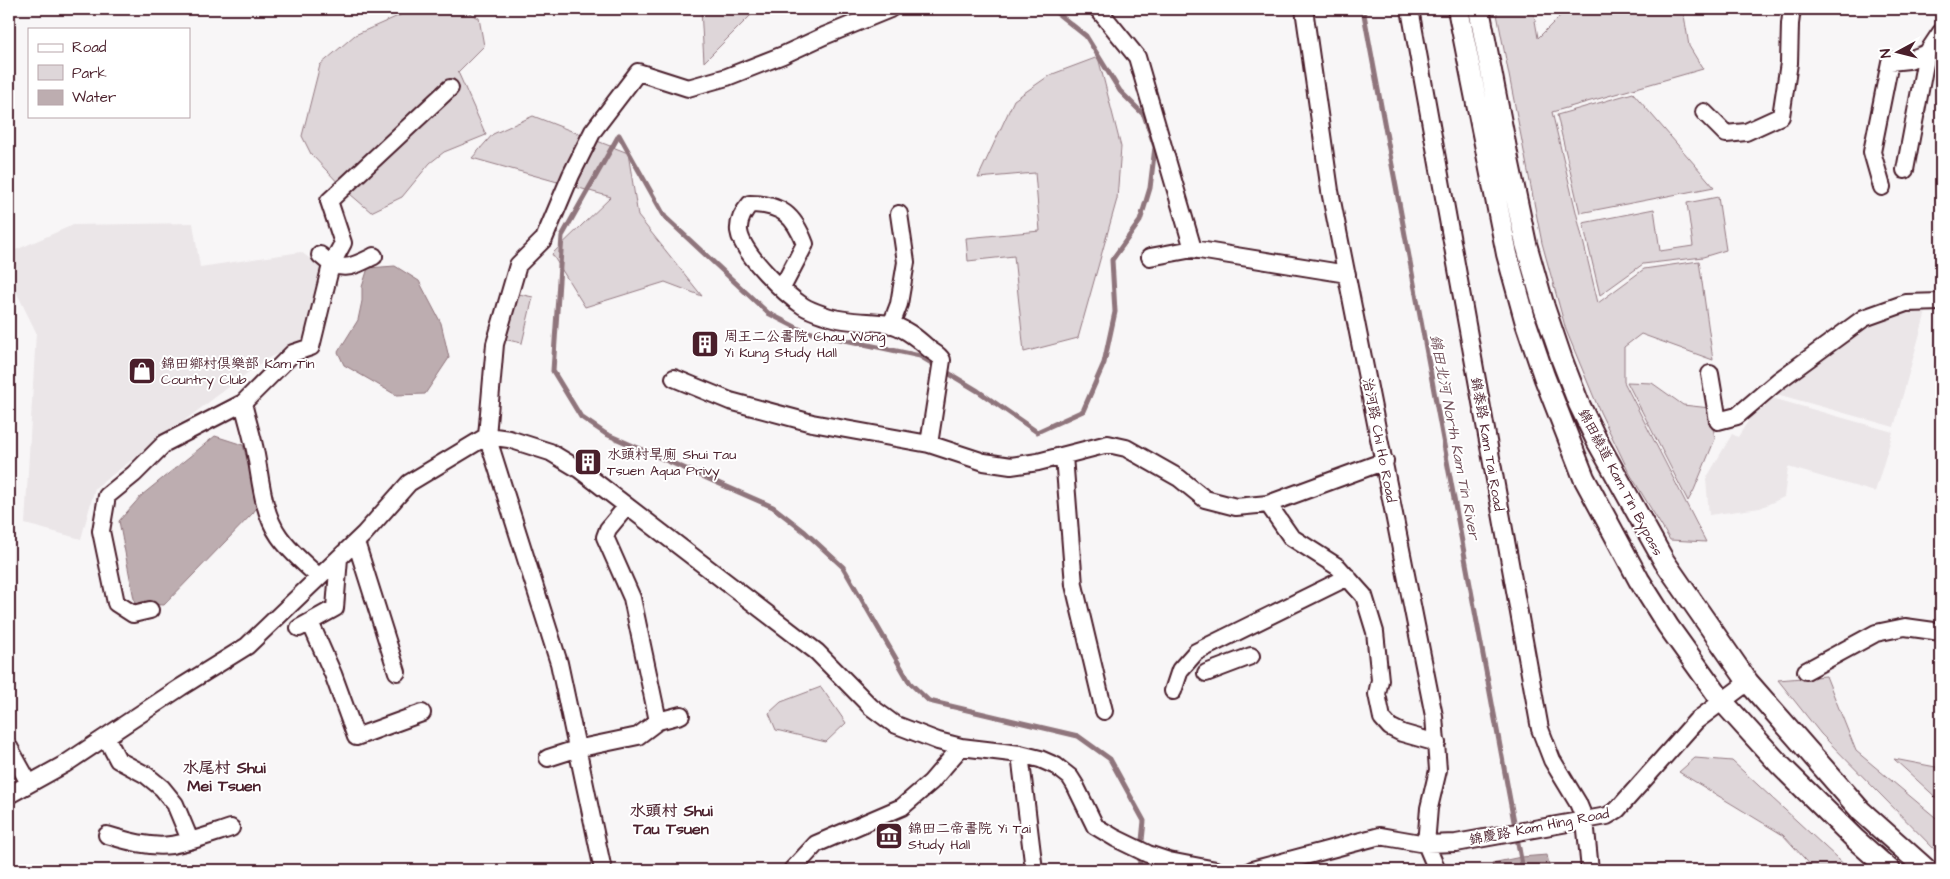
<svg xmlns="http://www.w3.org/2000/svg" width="1950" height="879" font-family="'Architects Daughter','LXGW WenKai TC',sans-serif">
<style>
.built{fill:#ebe6e8}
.green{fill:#ded6d9;stroke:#947a82}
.water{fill:#bdadb0;stroke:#8f747b}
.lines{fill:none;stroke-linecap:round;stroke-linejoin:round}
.stream{stroke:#8f747b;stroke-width:5}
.minor-casing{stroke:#4a1f2b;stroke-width:20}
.major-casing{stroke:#4a1f2b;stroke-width:24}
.minor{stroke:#fff;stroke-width:16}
.major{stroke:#fff;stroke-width:20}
.labels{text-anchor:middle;stroke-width:4;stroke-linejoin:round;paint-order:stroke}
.poi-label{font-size:14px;fill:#4a1f2b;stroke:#fff;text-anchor:start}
.street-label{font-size:14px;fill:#4a1f2b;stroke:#fff}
.water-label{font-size:15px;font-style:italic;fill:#72515a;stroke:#fff}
.quarter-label{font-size:16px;font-weight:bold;fill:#4a1f2b;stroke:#fff}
</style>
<rect width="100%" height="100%" fill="#f8f6f7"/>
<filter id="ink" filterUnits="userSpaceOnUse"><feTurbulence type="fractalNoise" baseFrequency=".02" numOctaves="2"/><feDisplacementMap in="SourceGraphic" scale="10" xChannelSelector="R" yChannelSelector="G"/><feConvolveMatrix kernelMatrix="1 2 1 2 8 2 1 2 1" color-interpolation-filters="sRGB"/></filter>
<g filter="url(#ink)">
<path class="built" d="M193 223 200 267 301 252 323 268 304 342 266 359 95 488 81 539 25 524 36 332 9 277V253L73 225Z
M1927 308 1894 427 1773 393 1870 321 1903 309Z
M1768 397 1893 432 1875 492 1788 467 1784 497 1760 508 1709 515 1706 479 1732 434 1738 437 1755 410Z"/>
<path class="green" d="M414 9H461L479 18 484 46 458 72 486 135 444 152 430 163 402 197 371 212 343 188 311 154 302 136 320 65 355 35Z
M701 9H753L752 14 704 62Z
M1496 9H1533L1538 38 1567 9H1683L1689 46 1703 69 1552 112 1598 303 1644 269 1699 261 1713 360 1641 334 1624 347V382L1706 542 1670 540 1630 474 1600 412 1566 330 1542 243Z
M1098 57 1121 147 1117 199 1078 338 1024 352 1014 256 968 261 966 238 1040 231 1035 173 978 178 1014 100 1050 75Z
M1633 93 1714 187 1580 213 1557 115Z
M533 116 628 153 638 216 702 296 665 282 585 307 552 254 611 197 472 158 493 134Z
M1718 197 1726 250 1703 257 1643 264 1600 295 1583 223 1654 209 1660 251 1693 246 1687 203Z
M514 293 533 297 522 343 503 339Z
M1627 382 1652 383 1683 405 1710 408 1715 439 1694 490 1688 501Z
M1826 676 1856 751 1941 822V856L1821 734 1778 680Z
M821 687 846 723 826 742 776 730 769 713 781 702Z
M1695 758 1732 761 1850 870H1815L1783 835 1679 772Z
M1894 759 1941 768V802Z"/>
<path class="water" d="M395 266 419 281 441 323 449 358 425 394 396 395 344 365 338 352 358 320 362 301V287L368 268Z
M215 436 243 445 259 504 253 513 164 605 135 604 119 521 142 495Z
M1547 855 1550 870H1493L1492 863 1521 857Z"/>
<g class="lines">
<path class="stream" d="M1363 9 1523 870
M619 135 562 236 553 371 581 417 606 434 773 507 805 532 843 567 910 683 929 701 1078 736 1110 759 1144 821 1139 870
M619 135 665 217 768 313 803 331 920 356 978 391 1037 432 1083 411 1104 363 1115 312 1112 260 1140 221 1150 188 1155 147 1144 115 1120 91 1086 36 1052 9"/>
<g class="minor-casing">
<path id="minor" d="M1098 9 1137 57 1193 249
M1304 9 1330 191 1434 716 1438 770 1429 808 1426 844 1437 870
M1410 9 1540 729 1552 760 1578 803 1585 820 1590 870
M1704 112 1726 134 1746 132 1781 116 1789 63 1790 24 1792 9
M1905 170 1927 53 1941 32
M1882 187 1872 152 1890 62 1909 60 1927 53
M320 255C340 274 352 267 374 256
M1150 257 1193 249 1347 274
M782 288 805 244C794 215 781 204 750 204 743 212 738 220 739 231 742 254 785 294 803 306 809 310 818 313 824 315 845 323 868 321 889 324 904 327 917 338 928 348 933 353 938 353 942 360L929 444
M891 325 899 304 906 262 899 214
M1710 374 1718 421 1737 416 1778 381 1864 318 1906 303 1941 302
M674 378 730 401 812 423 929 444 984 462 1011 466 1038 462 1108 444 1126 448 1179 478 1205 499 1236 507 1268 504 1385 461
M1064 456 1074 585 1104 711
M1268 504 1291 537 1338 567 1364 596 1375 632 1380 680 1377 694 1382 718 1390 727 1402 733 1437 743
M627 506 608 529 605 537 632 598 658 721
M356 542 397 672
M319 577C305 564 290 552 279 536 263 513 261 482 256 455 253 438 247 420 243 403L293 353 311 347 331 265 343 243 329 201 450 88
M150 610 133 614 116 603 101 531 107 496 134 474 165 443 243 403
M310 622 333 674 356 737 422 713
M299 628 335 608 339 558
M1806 671 1876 633 1905 627 1941 632
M1206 673 1251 656
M1173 691 1180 670 1196 652 1348 577
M106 737 118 760 146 775 162 788 175 804 190 840
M9 747 29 783
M1020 754 1034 870
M548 758 576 749 638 736 658 721 681 715
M9 795 65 764 181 687 247 646 364 534 409 483 487 436 509 439 550 452 580 470 817 652 871 707 894 724 938 741 961 747 1020 754 1040 759 1056 766 1070 777 1075 785 1095 826 1115 838 1148 854 1169 861 1216 870
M107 835C127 841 150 848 171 845 191 842 212 834 231 828
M603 870 559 663 487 436 495 344 518 265 544 239 571 175 593 131 638 72 688 88 727 77 783 55 824 36 890 9
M792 870 816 844 902 807 931 782 961 747
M1252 870 1380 836 1426 844 1456 843 1607 816 1617 810 1696 721 1748 682"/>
</g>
<g class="major-casing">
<path id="major" d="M1458 9 1507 254 1526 323 1544 376 1584 478 1639 580 1668 626 1722 701 1780 765 1856 840 1890 870
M1479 9 1509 164 1526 244 1544 307 1562 360 1579 404 1597 441 1664 561 1748 682 1861 811 1927 870"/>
</g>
<use href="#minor" class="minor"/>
<use href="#major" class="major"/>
</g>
</g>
<defs>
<g id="building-square" transform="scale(1.4375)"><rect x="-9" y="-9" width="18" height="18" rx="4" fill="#4a1f2b" stroke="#fff"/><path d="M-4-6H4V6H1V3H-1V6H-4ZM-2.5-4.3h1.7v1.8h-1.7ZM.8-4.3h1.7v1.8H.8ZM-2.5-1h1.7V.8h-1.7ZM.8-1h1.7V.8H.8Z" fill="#fff"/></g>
<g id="shop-square" transform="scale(1.4375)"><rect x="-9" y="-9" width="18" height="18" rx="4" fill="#4a1f2b" stroke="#fff"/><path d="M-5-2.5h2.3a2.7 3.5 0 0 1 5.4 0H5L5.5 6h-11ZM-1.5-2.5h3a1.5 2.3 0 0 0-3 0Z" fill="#fff"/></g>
<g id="museum-square" transform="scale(1.4375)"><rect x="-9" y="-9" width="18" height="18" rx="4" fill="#4a1f2b" stroke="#fff"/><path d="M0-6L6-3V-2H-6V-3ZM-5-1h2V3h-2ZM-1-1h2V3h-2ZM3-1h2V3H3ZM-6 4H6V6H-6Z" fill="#fff"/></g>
</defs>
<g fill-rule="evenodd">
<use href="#building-square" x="705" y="344"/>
<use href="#shop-square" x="142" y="371"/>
<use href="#building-square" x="588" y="462"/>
<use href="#museum-square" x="889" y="836"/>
</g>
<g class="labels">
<g class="poi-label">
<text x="724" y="341">周王二公書院 Chau Wong<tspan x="724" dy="16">Yi Kung Study Hall</tspan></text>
<text x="161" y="368">錦田鄉村俱樂部 Kam Tin<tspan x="161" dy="16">Country Club</tspan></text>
<text x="607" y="459">水頭村旱廁 Shui Tau<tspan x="607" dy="16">Tsuen Aqua Privy</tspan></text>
<text x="908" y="833">錦田二帝書院 Yi Tai<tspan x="908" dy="16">Study Hall</tspan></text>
</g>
<g class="street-label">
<text transform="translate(1380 440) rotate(79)" y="5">治河路 Chi Ho Road</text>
<text transform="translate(1488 444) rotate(80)" y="5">錦泰路 Kam Tai Road</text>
<text transform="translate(1621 482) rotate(62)" y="5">錦田繞道 Kam Tin Bypass</text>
<text transform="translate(1539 826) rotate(-11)" y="5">錦慶路 Kam Hing Road</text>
</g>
<g class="water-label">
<text transform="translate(1455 437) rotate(79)" y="5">錦田北河 North Kam Tin River</text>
</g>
<g class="quarter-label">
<text x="224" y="773">水尾村 Shui<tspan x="224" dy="18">Mei Tsuen</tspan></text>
<text x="671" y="816">水頭村 Shui<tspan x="671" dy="18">Tau Tsuen</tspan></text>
</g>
</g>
<rect width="1950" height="879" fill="none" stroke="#fff" stroke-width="30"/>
<rect x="15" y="15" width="1920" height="849" fill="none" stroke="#4a1f2b" stroke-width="2" filter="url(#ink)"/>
<rect x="28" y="28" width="162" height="90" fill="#ffffff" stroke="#b7a5aa"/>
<rect x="38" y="44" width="25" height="8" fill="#ffffff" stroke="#b7a5aa"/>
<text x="72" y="52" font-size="15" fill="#4a1f2b">Road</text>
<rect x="38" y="65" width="25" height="15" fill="#ded6d9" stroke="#b7a5aa"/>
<text x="72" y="78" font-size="15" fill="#4a1f2b">Park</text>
<rect x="38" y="90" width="25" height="15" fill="#bdadb0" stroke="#b7a5aa"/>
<text x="72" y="102" font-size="15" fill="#4a1f2b">Water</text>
<g transform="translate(1898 52) rotate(263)" stroke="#ffffff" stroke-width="4" paint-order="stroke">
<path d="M0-4L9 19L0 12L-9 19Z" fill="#4a1f2b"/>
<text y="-8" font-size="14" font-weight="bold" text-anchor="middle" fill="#4a1f2b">N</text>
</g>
</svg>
